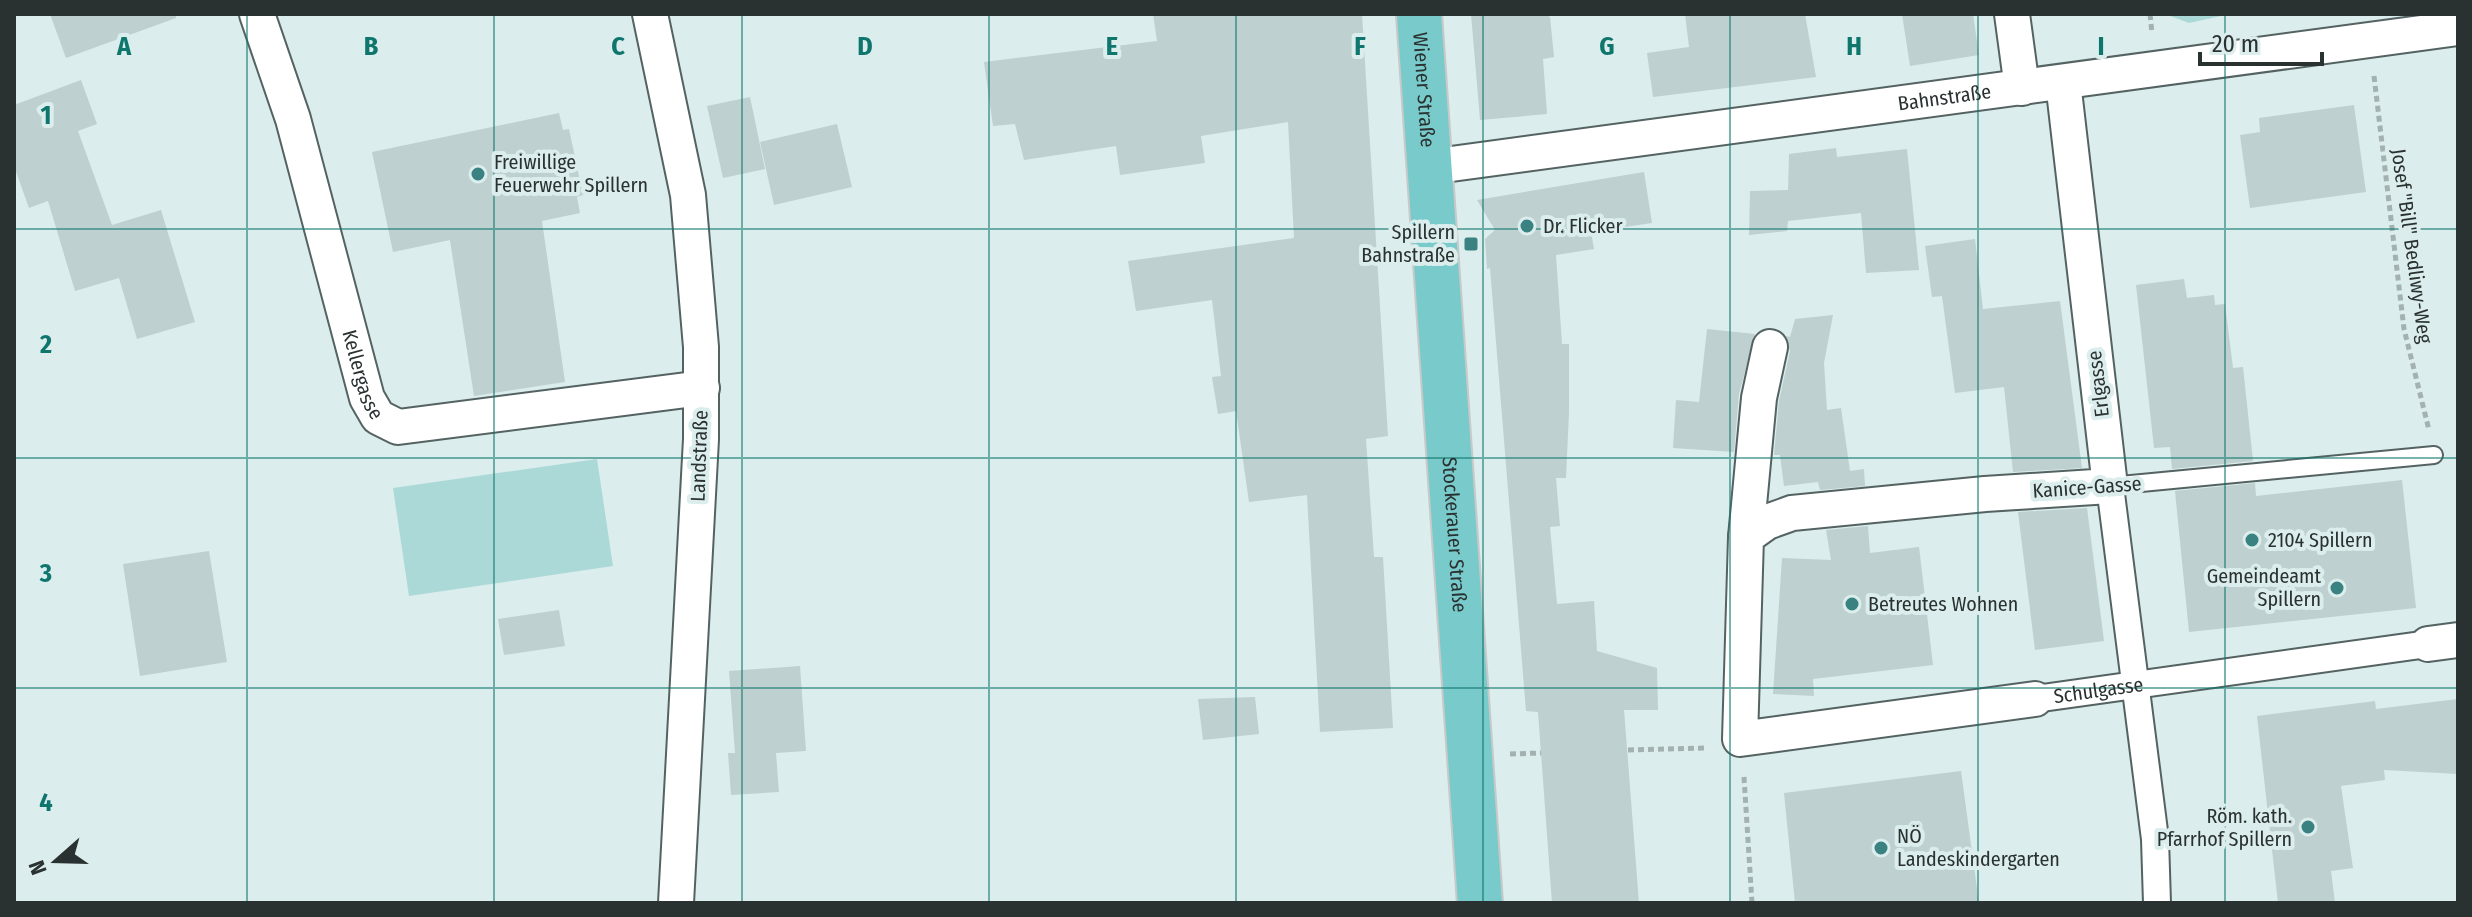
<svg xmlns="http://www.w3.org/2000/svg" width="2472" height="917" font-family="'Fira Sans Condensed',sans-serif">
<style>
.green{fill:#abd9d8}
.building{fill:#bed0cf}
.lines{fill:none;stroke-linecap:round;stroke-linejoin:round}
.service-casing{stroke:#546362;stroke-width:20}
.pedestrian-casing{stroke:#546362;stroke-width:30}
.minor-casing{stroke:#546362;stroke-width:38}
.primary-casing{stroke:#c8c9c9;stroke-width:48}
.path{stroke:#a3b2b1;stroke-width:5;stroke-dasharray:6 4;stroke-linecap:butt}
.service{stroke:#fff;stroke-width:16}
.pedestrian{stroke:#fff;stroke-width:26}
.minor{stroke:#fff;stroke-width:34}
.primary{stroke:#79caca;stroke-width:44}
.grid{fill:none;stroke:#0f766e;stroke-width:2;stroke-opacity:0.55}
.poi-dot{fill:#3a8281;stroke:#dbedec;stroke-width:3}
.labels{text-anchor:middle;stroke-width:8;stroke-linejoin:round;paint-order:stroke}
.street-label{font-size:20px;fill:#2a3131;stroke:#dbedec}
.poi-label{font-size:20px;fill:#2a3131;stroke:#dbedec;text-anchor:start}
.grid-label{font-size:26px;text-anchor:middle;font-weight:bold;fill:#0f766e;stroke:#dbedec;stroke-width:8;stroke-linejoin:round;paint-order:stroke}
</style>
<rect width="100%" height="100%" fill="#dbedec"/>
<path class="green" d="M2165 14H2230L2189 23Z
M597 459 613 566 409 596 393 488Z"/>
<path class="building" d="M50 14H176V18L66 58Z
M1153 14H1362L1388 436 1366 439 1374 557H1383L1393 728 1320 732 1307 495 1249 502 1236 411 1218 414 1212 377 1221 376 1212 300 1136 311 1128 261 1294 238 1288 122 1201 136 1205 163 1120 175 1116 146 1024 160 1015 124 993 126 984 62 1157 41Z
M1471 14H1545L1550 17 1554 57 1543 59 1547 114 1480 120Z
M1685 14H1805L1816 77 1653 97 1647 53 1689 47Z
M1902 14H1973L1979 55 1910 66Z
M81 80 97 124 78 131 112 225 161 210 195 322 137 339 119 278 75 291 48 201 29 208 14 166V105Z
M750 97 765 169 723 178 707 106Z
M2354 105 2366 192 2250 208 2240 135 2260 132 2259 118Z
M559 113 563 130 569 129 583 195 577 197 580 213 542 221 565 382 474 396 450 240 393 252 372 152Z
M837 124 852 187 774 205 760 142Z
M1836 148 1837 157 1907 149 1919 270 1866 273 1861 213 1788 221 1787 231 1749 235 1750 191 1788 190 1789 154Z
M1644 172 1652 223 1591 232 1594 249 1556 255 1562 344H1569V412L1566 478H1556L1560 526 1550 527 1557 604 1594 601 1597 651 1657 668 1658 710H1624L1639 903H1552L1538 712 1526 711 1490 268 1487 269 1485 239 1495 230 1477 200Z
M1975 239 1983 309 2060 301 2082 468 2013 472 2004 387 1955 393 1942 296 1932 297 1925 246Z
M2184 279 2187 298 2214 295 2215 305 2225 304 2233 368 2243 367 2253 461 2172 469 2170 447 2154 448 2136 285Z
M1833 315 1824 363 1827 410 1841 408 1850 471 1864 469 1865 486 1820 490 1818 482 1784 486 1780 455H1774L1779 401 1790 351 1786 336 1790 337 1795 319Z
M1707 329 1755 334 1739 394 1734 452 1673 448 1676 400 1699 402Z
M2402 480 2416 608 2189 632 2175 491 2255 483 2256 496Z
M2087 508 2104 641 2035 650 2018 512Z
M1868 526 1870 553 1919 547 1933 665 1813 679 1814 696 1773 694 1782 558 1831 560 1826 530Z
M209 551 227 662 140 676 123 564Z
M559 610 565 646 504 655 498 619Z
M800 666 806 751 776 753 779 792 731 795 728 753H735L729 671Z
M1255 697 1259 734 1203 740 1198 699Z
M2458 699V774L2384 770 2385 780 2341 786 2353 868 2331 871 2335 903H2278L2257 716 2375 701 2376 709Z
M1961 771 1979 903H1795L1784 793Z"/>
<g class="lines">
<g class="service-casing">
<path id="service" d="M2110 486 2434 455"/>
</g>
<g class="pedestrian-casing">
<g id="pedestrian">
<path d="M2110 486 2155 839 2157 903"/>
<path id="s1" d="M2035 699 2428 644"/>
</g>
</g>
<g class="minor-casing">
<g id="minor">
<path id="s2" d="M257 14 293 119 367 398 378 417 398 427 702 388"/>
<path d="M650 14 688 195 701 347V439L676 903"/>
<path d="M2012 14 2022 88"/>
<path id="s3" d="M1429 167 2458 28"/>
<path d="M1746 537 1759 398 1770 347"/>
<path d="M2428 644 2458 640"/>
<path d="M2035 699 1740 739 1746 537 1767 522 1792 513 1985 494 2110 486 2063 82"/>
</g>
</g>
<g class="primary-casing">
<g id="primary">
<path id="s4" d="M1419 14 1480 903"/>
</g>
</g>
<path class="path" d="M2150 14 2152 33
M2374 76 2404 329 2429 430
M1628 750 1707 748
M1510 754 1541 753
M1744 777 1752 903"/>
<use href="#service" class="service"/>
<use href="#pedestrian" class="pedestrian"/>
<use href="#minor" class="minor"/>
<use href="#primary" class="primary"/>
</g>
<path class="grid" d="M247 14V903M494 14V903M742 14V903M989 14V903M1236 14V903M1483 14V903M1730 14V903M1978 14V903M2225 14V903M14 229H2458M14 458H2458M14 688H2458"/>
<g class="poi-dot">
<circle cx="478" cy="174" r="8"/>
<circle cx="1527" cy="226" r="8"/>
<rect x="1463" y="236" width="16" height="16" rx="4"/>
<circle cx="2252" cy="540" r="8"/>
<circle cx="2337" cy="588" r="8"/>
<circle cx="1852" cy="604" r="8"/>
<circle cx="2308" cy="827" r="8"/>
<circle cx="1881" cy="848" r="8"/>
</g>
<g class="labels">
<g class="street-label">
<text dy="7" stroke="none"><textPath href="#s4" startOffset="76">Wiener Straße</textPath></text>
<text dy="7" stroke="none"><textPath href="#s3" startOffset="520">Bahnstraße</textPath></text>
<text transform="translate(2412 246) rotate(82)" y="7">Josef "Bill" Bedliwy-Weg</text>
<text dy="7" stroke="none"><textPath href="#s2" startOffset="376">Kellergasse</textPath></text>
<text transform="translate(2098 384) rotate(-97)" y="7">Erlgasse</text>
<text transform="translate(699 456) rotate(-88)" y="7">Landstraße</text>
<text transform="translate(2087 487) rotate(-4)" y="7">Kanice-Gasse</text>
<text dy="7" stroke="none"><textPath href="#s4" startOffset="522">Stockerauer Straße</textPath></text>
<text dy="7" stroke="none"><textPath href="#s1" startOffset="64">Schulgasse</textPath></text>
</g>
<g class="poi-label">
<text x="494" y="169">Freiwillige<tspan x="494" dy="23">Feuerwehr Spillern</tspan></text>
<text x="1543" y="233">Dr. Flicker</text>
<text x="1455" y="239" text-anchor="end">Spillern<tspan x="1455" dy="23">Bahnstraße</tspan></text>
<text x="2268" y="547">2104 Spillern</text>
<text x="2321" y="583" text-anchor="end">Gemeindeamt<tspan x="2321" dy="23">Spillern</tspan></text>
<text x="1868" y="611">Betreutes Wohnen</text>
<text x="2292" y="823" text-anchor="end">Röm. kath.<tspan x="2292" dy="23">Pfarrhof Spillern</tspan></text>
<text x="1897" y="843">NÖ<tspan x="1897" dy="23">Landeskindergarten</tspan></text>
</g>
</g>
<g class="grid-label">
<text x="124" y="55">A</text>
<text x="371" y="55">B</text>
<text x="618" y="55">C</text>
<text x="865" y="55">D</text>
<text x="1112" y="55">E</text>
<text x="1360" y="55">F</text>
<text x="1607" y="55">G</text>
<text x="1854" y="55">H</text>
<text x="2101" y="55">I</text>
<text x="46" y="124">1</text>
<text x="46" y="353">2</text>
<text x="46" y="582">3</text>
<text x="46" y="811">4</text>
</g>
<rect width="2472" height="917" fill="none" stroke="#2a3131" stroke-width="32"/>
<g transform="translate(56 861) rotate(250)" stroke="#dbedec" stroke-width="6" paint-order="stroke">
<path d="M0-6L14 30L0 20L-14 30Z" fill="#2a3131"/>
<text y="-12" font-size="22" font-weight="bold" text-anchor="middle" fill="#2a3131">N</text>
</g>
<path d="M2200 52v12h122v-12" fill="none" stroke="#2a3131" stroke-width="4"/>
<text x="2212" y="52" font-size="24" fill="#2a3131" stroke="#dbedec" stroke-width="6" paint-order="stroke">20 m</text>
</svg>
